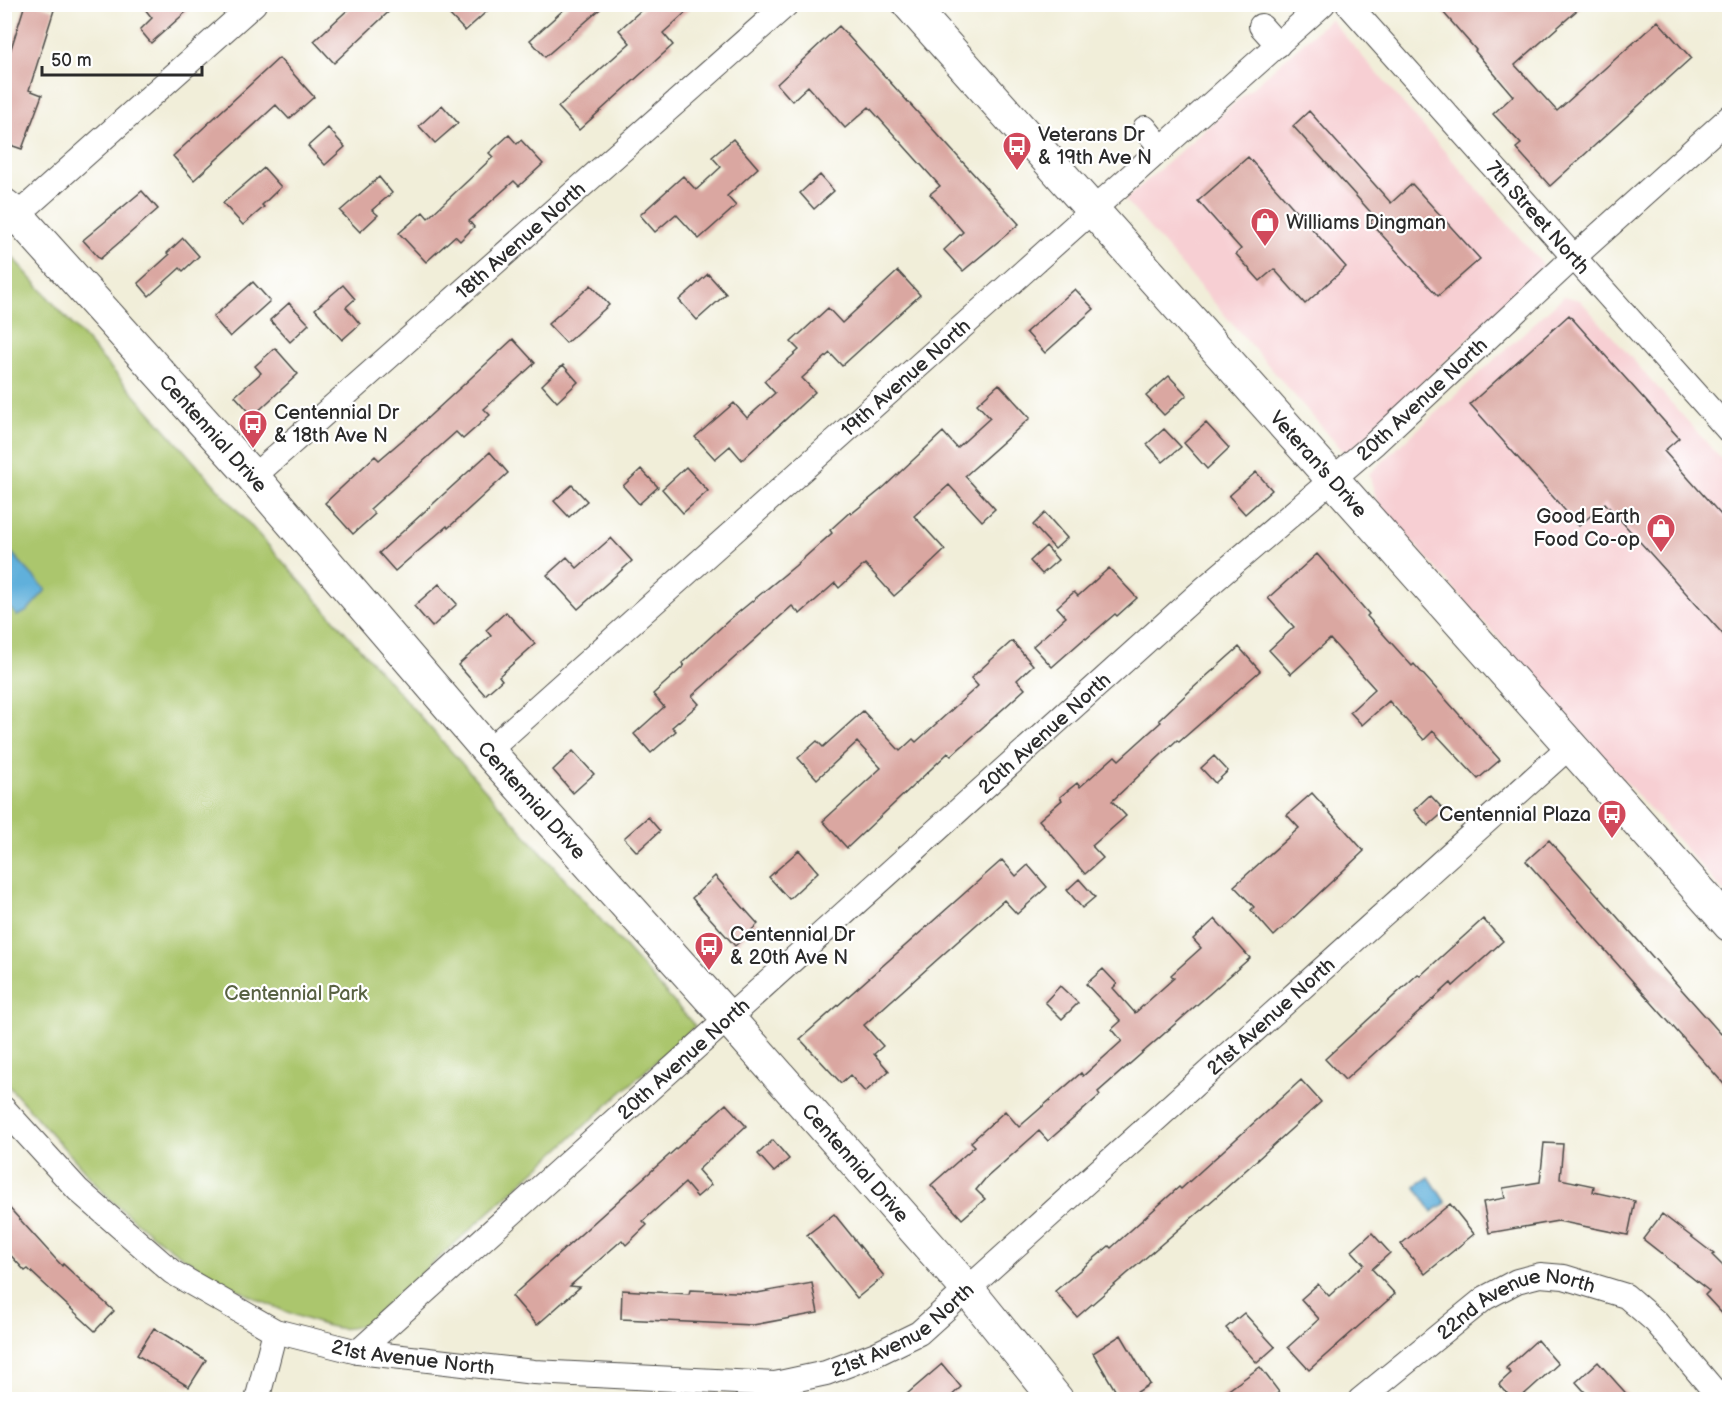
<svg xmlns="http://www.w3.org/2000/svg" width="1734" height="1404" font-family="'Balsamiq Sans',sans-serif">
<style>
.built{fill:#f7cfd3}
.green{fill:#abc66d;stroke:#6b784c;stroke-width:1.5}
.water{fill:#61b0db;stroke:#466e83;stroke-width:1.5}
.building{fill:#daa7a1}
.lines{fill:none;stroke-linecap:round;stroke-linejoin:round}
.street-casing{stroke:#494845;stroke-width:26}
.secondary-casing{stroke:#494845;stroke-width:35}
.street{stroke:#fff;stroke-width:24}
.secondary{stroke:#fff;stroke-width:33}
.labels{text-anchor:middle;stroke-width:4.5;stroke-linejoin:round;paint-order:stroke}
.poi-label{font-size:20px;fill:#2b2b2b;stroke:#fff;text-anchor:start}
.street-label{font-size:20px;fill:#2b2b2b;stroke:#fff}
.park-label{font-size:20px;fill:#586142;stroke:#fff}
</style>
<rect width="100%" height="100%" fill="#fff"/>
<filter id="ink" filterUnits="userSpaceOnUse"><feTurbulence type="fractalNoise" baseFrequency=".0167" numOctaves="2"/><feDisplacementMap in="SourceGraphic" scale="12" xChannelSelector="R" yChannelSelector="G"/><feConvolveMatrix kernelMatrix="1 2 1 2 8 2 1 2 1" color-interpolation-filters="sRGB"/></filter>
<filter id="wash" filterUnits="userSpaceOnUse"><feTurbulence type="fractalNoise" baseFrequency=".008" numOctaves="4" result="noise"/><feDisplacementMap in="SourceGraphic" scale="24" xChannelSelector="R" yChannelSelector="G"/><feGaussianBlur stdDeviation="1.35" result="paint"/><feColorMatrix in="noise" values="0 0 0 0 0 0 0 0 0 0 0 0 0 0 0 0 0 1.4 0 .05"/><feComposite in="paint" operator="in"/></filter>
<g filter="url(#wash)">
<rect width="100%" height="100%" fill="#f1eed9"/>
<path class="built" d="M1330 19 1545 267 1346 455 1125 200Z
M1564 296 1580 300 1729 468V898L1377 502 1369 474Z"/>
<path class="green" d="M6 250 695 1026 369 1321C347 1336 323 1325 300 1317 231 1292 165 1250 111 1200 98 1188 87 1173 75 1160 51 1134 28 1108 5 1082Z"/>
<path class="water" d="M12 553 46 590 26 612 17 616 5 601V556Z
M1429 1177 1446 1203 1432 1212 1415 1186Z"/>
<g id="blocks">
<path class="building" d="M25 4H36L54 10 29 90 42 95 22 149 4 143V71Z
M141 4H195L151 43 140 30 152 18Z
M354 4H397L334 63 314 41Z
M458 4H495L465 31 448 13Z
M570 4H606L545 57 530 40Z
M648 4H695L663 33 673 45 579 130 558 107 630 43 619 30Z
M1436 4H1584L1515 65 1557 111 1658 21 1691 58 1550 186 1516 148 1521 144 1493 114 1513 96 1475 51 1476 50Z
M839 26 1019 224 963 271 944 250 963 232 930 194 940 186 869 107 845 128 808 86 792 101 777 84Z
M279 58 314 97 289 119 276 105 194 180 173 156Z
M442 105 458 123 435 143 419 126Z
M1309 111 1391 203 1412 184 1480 259 1438 296 1370 222 1375 217 1293 126Z
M328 128 345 147 325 165 308 146Z
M509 135 517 144 521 140 543 164 519 186 514 181 469 221 474 227 460 241 455 236 426 262 399 233 423 212 428 218 493 157 489 153Z
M733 139 758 168 727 196 736 206 699 239 676 214 655 232 640 215 683 176 696 190 721 167 712 157Z
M1248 157 1346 267 1305 304 1274 269 1260 281 1236 254 1241 249 1198 201Z
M264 168 281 187 262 205 264 207 243 225 223 203Z
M820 175 834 191 814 209 800 193Z
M379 177 392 193 372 210 378 215 360 232 340 211Z
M142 191 158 209 100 259 83 240Z
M183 238 199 256 183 271 180 268 149 296 138 283 169 255 167 253Z
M898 271 920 295 842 366 830 353 802 378 815 392 742 460 730 446 715 459 695 437 734 403 747 418 775 393 764 381 799 350 791 342 828 308 842 323Z
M708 274 726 294 697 320 679 300Z
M253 282 270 301 230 337 213 317Z
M343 285 355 299 346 307 360 324 342 340 315 309Z
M591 285 609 305 566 343 548 324Z
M1075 289 1094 309 1045 353 1026 332Z
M289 303 309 324 290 342 270 320Z
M1569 315 1679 438 1664 451 1730 525V642L1605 503 1579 526 1470 404Z
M513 339 535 363 484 409 490 415 463 439 456 432 370 509 375 514 353 534 325 503 375 456 379 460 421 424Z
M275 348 298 374 253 416 235 396 261 373 255 366Z
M563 365 578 382 557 402 542 385Z
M1169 376 1187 395 1164 415 1146 396Z
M999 384 1030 418 965 476 995 509 982 521 949 485 914 516 945 550 925 569 894 596 865 564 839 588 835 583 800 614 792 606 692 696 699 704 672 727 676 731 651 753 634 734 664 707 653 694 684 666 682 663 729 620 795 566 832 533 830 530 850 512 851 514 883 488 943 432 957 448 990 418 977 404Z
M1206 423 1229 448 1207 469 1184 443Z
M1164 429 1181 447 1163 462 1147 444Z
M490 452 508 473 448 528 447 526 395 571 379 553Z
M686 467 708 491 683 513 662 489Z
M641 469 658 487 639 504 623 486Z
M1256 472 1272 490 1245 514 1229 496Z
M572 485 587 501 569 517 554 501Z
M1045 513 1067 538 1055 549 1033 525Z
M611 538 632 561 578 609 547 575 567 557 577 568Z
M1046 546 1058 560 1042 574 1030 561Z
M1317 554 1369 614 1367 616 1412 666 1414 664 1500 760 1478 779 1433 731 1424 740 1389 701 1362 725 1350 712 1375 689 1330 639 1291 674 1269 650 1294 627 1268 598Z
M1109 568 1137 598 1117 616 1115 614 1086 639 1085 638 1052 667 1033 646 1066 617 1057 607 1074 592 1078 596Z
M439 584 457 604 432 627 414 606Z
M506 612 535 644 499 676 502 680 485 695 458 665 491 636 486 630Z
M1012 641 1033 665 1017 680 1025 689 951 756 948 753 847 848 823 821 881 768 857 742 817 779 798 758 817 741 823 747 863 711 900 751 913 739 916 742 978 686 971 678Z
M1239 647 1260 671 1179 742 1177 740 1112 801 1126 816 1092 846 1103 858 1085 874 1039 820 1062 800 1060 797 1077 783 1080 787 1115 756 1119 760 1161 722 1159 720 1192 689Z
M573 751 594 774 573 793 553 770Z
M1214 756 1228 771 1215 783 1201 768Z
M1312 793 1364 851 1274 936 1251 910 1254 907 1234 886 1299 828 1287 815Z
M1430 795 1445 811 1428 826 1414 810Z
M648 817 660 831 637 852 624 838Z
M1549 840 1721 1034 1730 1025V1091L1526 861Z
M799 850 818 872 789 899 769 877Z
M1002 860 1016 876 1028 865 1047 887 1017 914 1004 900 864 1025 883 1046 874 1054 889 1071 865 1092 850 1075 841 1083 800 1039Z
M715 876 758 924 735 946 692 898Z
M1079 879 1095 897 1082 908 1067 890Z
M1215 919 1250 958 1098 1092 1100 1095 1048 1141 1039 1131 985 1179 976 1190 985 1199 962 1219 931 1185 975 1146 971 1142 1005 1111 1019 1127 1081 1073 1083 1076 1122 1041 1112 1029 1121 1021 1086 984 1103 969 1117 984 1113 988 1135 1013 1174 978 1171 975 1201 948 1193 939Z
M1483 919 1503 941 1453 986 1451 983 1345 1080 1325 1059 1418 974 1420 976Z
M1060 986 1078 1003 1062 1019 1045 1002Z
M1301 1080 1321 1102 1215 1198 1077 1317 1055 1291 1109 1246 1111 1248 1179 1187 1181 1189Z
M726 1104 746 1126 698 1170 711 1185 697 1197 685 1183 643 1221 647 1225 626 1245 622 1240 570 1286 580 1287 537 1325 512 1296Z
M773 1140 789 1159 774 1172 758 1154Z
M1544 1143 1563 1144 1560 1179 1594 1186 1593 1192 1635 1201 1628 1235 1558 1221 1489 1233 1483 1202 1505 1198 1503 1188 1540 1182Z
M4 1202 62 1266 63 1264 114 1311 95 1331 28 1269 25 1271 4 1248Z
M1450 1204 1474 1234 1425 1274 1401 1244Z
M834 1214 884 1276 857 1298 807 1235Z
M1662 1214 1714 1254 1712 1255 1730 1273V1322L1705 1295 1709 1291 1643 1239Z
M1372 1233 1390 1253 1372 1269 1395 1294 1309 1370 1288 1347 1319 1319 1301 1299 1318 1284 1329 1296 1364 1264 1352 1251Z
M812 1283 818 1313 753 1325 621 1319 622 1290 689 1294 690 1290 757 1293Z
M1244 1313 1275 1347 1257 1363 1226 1328Z
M154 1328 206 1360 189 1387 137 1355Z
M1121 1335 1150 1384 1125 1400H1121L1093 1353Z
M1537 1340 1558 1364 1518 1400H1513L1499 1384 1511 1373 1506 1368Z
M1598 1362 1632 1400H1592L1576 1382Z
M942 1364 961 1387 947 1400H900Z
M1260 1367 1279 1392 1269 1400H1215Z"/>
</g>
</g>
<g filter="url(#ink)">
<use href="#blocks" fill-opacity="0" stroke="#494845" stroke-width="1.5"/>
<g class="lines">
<g class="street-casing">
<g id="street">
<path id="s1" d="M1348 4 1730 432"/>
<path d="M1261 26 1278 45"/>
<path d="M1145 128 1162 149"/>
<path d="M4 227 254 4"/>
<path id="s2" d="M253 477 787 4"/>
<path id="s3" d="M488 751 1323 4"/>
<path id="s4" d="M4 1109 78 1190 172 1272 275 1331 358 1352 534 1372 775 1384 826 1373 876 1354 919 1333 1570 746"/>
<path id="s5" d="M358 1352 1204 589 1375 443 1573 258 1730 117"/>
<path d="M257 1400 275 1331"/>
<path id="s6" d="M1360 1400 1485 1298 1517 1281 1540 1275 1564 1277 1626 1296 1656 1322 1722 1400"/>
</g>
</g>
<g class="secondary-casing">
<g id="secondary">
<path id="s7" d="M909 4 1730 925"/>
<path id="s8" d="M4 205 17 215 253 477 488 751 727 1017 968 1290 1057 1400"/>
</g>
</g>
<use href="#street" class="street"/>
<use href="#secondary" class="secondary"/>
</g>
</g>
<defs>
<g id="bus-pin" transform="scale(1.5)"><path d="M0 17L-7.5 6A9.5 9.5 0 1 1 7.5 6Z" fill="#d1495b" stroke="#fff"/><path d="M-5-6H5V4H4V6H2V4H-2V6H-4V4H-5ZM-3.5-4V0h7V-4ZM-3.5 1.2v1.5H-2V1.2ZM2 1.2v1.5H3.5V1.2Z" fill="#fff"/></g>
<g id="shop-pin" transform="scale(1.5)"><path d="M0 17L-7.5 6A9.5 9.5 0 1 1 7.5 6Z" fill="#d1495b" stroke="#fff"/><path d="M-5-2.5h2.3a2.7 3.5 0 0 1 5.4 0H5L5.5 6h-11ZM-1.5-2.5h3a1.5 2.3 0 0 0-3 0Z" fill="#fff"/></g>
</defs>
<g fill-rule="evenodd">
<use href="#bus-pin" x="1017" y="146"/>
<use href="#shop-pin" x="1265" y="222"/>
<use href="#bus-pin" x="253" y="424"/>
<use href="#shop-pin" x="1661" y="528"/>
<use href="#bus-pin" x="1612" y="814"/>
<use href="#bus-pin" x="709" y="946"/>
</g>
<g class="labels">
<g class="poi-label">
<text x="1038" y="141">Veterans Dr<tspan x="1038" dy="23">&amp; 19th Ave N</tspan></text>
<text x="1286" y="229">Williams Dingman</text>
<text x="274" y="419">Centennial Dr<tspan x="274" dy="23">&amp; 18th Ave N</tspan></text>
<text x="1640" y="523" text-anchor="end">Good Earth<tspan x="1640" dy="23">Food Co-op</tspan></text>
<text x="1591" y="821" text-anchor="end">Centennial Plaza</text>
<text x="730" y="941">Centennial Dr<tspan x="730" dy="23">&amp; 20th Ave N</tspan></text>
</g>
<g class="street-label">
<text dy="7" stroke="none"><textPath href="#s1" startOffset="286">7th Street North</textPath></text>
<text dy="7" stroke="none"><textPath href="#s2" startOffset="357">18th Avenue North</textPath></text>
<text dy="7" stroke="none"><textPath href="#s3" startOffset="560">19th Avenue North</textPath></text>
<text dy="7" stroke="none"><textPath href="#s5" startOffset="1428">20th Avenue North</textPath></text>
<text dy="7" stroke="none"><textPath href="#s8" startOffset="310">Centennial Drive</textPath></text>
<text dy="7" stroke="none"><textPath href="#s7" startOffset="616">Veteran's Drive</textPath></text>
<text dy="7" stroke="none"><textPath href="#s5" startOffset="924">20th Avenue North</textPath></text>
<text dy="7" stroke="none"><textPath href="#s8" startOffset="796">Centennial Drive</textPath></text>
<text dy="7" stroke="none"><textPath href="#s4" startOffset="1484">21st Avenue North</textPath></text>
<text dy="7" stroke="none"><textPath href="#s5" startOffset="438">20th Avenue North</textPath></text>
<text dy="7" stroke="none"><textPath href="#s8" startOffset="1282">Centennial Drive</textPath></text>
<text dy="7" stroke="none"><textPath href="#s6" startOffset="190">22nd Avenue North</textPath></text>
<text dy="7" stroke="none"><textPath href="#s4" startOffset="998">21st Avenue North</textPath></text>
<text dy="7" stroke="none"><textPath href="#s4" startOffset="494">21st Avenue North</textPath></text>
</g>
<g class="park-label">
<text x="296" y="1000">Centennial Park</text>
</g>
</g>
<rect width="1734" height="1404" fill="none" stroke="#fff" stroke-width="24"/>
<path d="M42 66v9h160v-9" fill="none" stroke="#2b2b2b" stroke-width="3"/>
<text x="51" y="66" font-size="18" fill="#2b2b2b" stroke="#ffffff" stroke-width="4.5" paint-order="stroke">50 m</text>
</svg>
